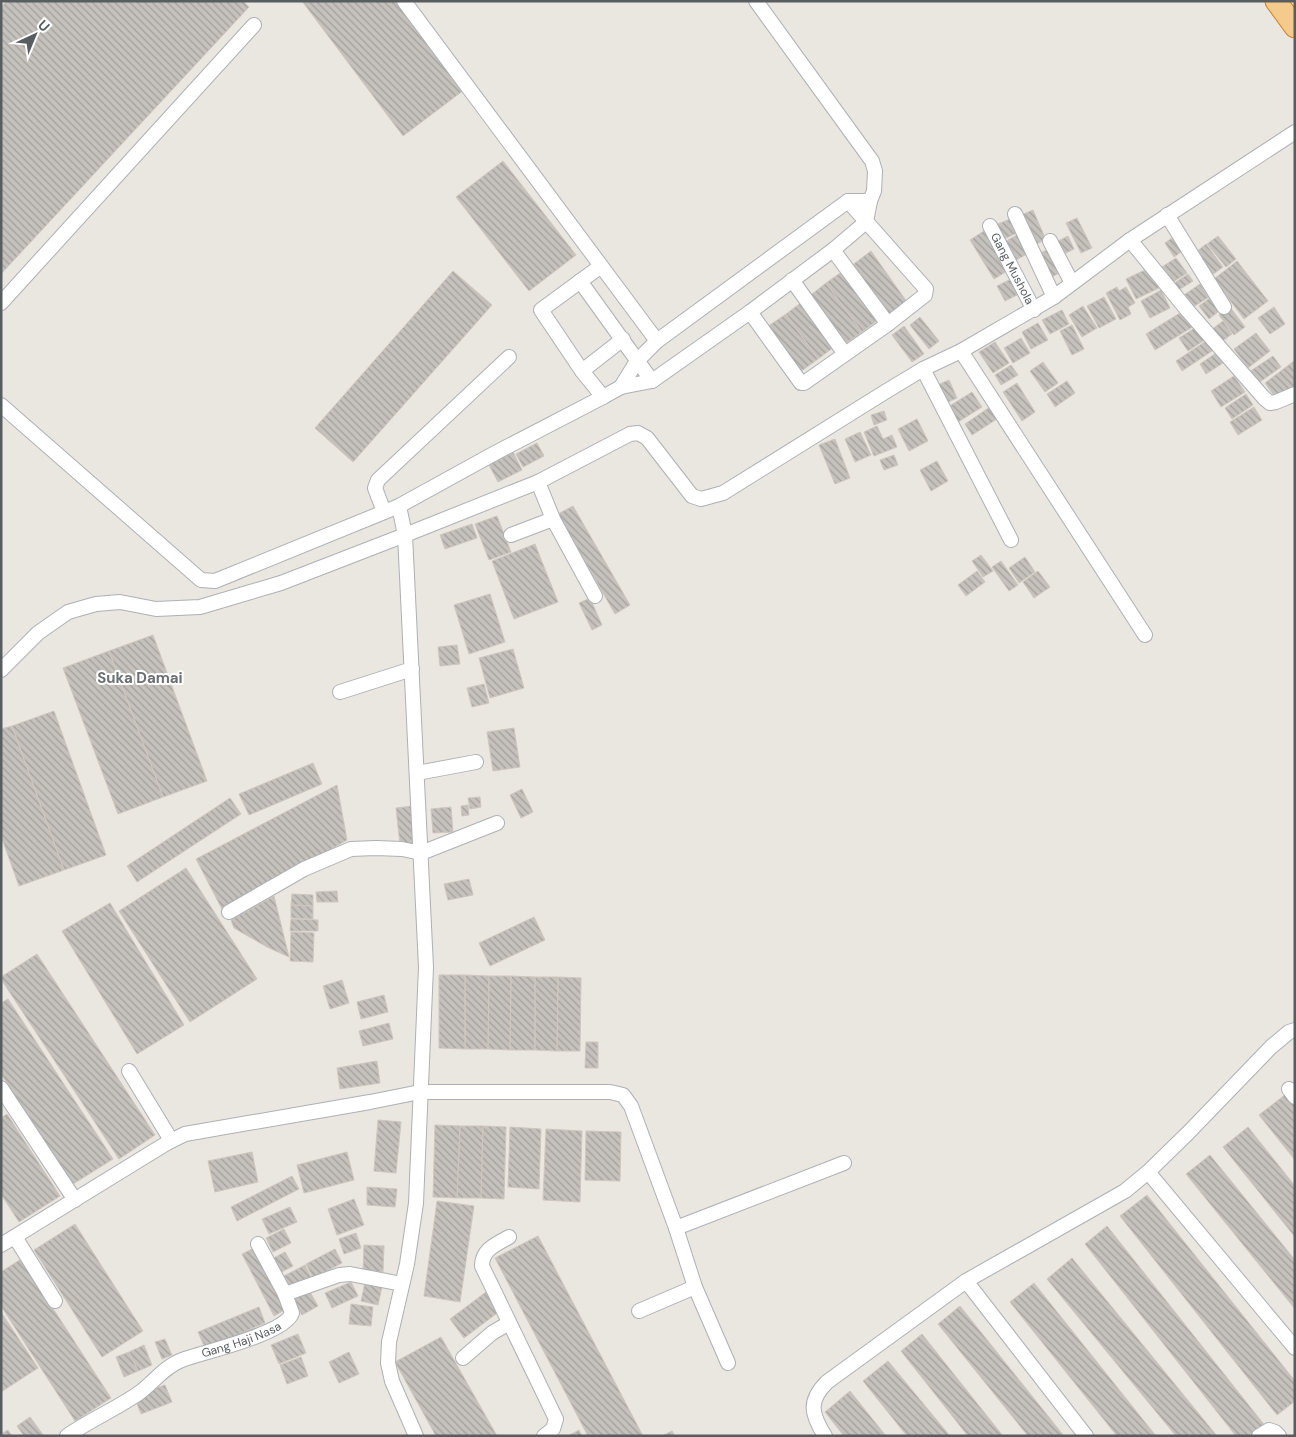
<svg xmlns="http://www.w3.org/2000/svg" width="1296" height="1437" font-family="'DM Sans',sans-serif">
<style>
.building{fill:url(#building-back-hatch);stroke:#cec7bf}
.lines{fill:none;stroke-linecap:round;stroke-linejoin:round}
.minor-casing{stroke:#adb1b5;stroke-width:16}
.highway-casing{stroke:#d97d11;stroke-width:23}
.minor{stroke:#fff;stroke-width:14}
.highway{stroke:#f4cb8d;stroke-width:21}
.labels{text-anchor:middle;stroke-width:4;stroke-linejoin:round;paint-order:stroke}
.street-label{font-size:12px;fill:#585d60;stroke:#fff}
.quarter-label{font-size:15px;font-weight:bold;fill:#6a6f72;stroke:#fff}
</style>
<defs>
<pattern id="building-back-hatch" width="6" height="6" patternUnits="userSpaceOnUse" patternTransform="scale(1.25)"><rect width="6" height="6" fill="#c5c1bc"/><path d="M-1 5l2 2M0 0l6 6M5-1l2 2" fill="none" stroke="#a3a09c"/></pattern>
</defs>
<rect width="100%" height="100%" fill="#eae6e0"/>
<path class="building" d="M7 1H243L249 7 1 274V7Z
M302 1H397L464 90 403 136Z
M503 161 576 255 529 291 456 197Z
M1033 210 1046 240 1033 245 1021 215Z
M1015 217 1021 231 1000 241 993 226Z
M1077 218 1092 248 1081 253 1066 223Z
M987 229 1012 268 994 279 970 240Z
M1021 233 1031 252 1016 260 1006 241Z
M1176 235 1185 249 1174 257 1165 243Z
M1068 236 1074 249 1064 254 1058 241Z
M1218 236 1236 259 1226 267 1207 244Z
M1206 244 1223 267 1212 275 1195 253Z
M1051 248 1063 271 1048 279 1036 255Z
M871 251 907 302 887 316 851 266Z
M1176 258 1187 273 1173 282 1162 267Z
M1237 261 1268 301 1244 319 1214 279Z
M1149 268 1159 288 1136 299 1126 279Z
M453 271 492 305 353 462 315 428Z
M843 271 878 320 862 332 826 283Z
M1188 274 1193 281 1177 291 1173 284Z
M1015 277 1023 292 1005 301 997 286Z
M826 283 862 332 842 346 807 298Z
M1200 284 1209 297 1193 307 1184 295Z
M1117 287 1119 291 1126 287 1135 303 1128 307 1131 314 1120 320 1106 293Z
M1161 290 1170 308 1150 318 1141 301Z
M1214 295 1223 308 1209 319 1199 306Z
M1104 297 1116 319 1099 328 1087 306Z
M802 302 834 347 818 359 786 314Z
M1083 306 1097 328 1082 337 1069 315Z
M1230 307 1245 327 1234 335 1219 315Z
M1274 307 1285 324 1270 334 1258 318Z
M1062 310 1069 324 1050 334 1042 320Z
M1185 310 1194 326 1155 350 1146 334Z
M786 314 818 359 800 372 767 327Z
M920 317 939 341 929 349 910 325Z
M1223 321 1232 334 1220 343 1211 330Z
M1038 323 1048 340 1031 349 1022 332Z
M1072 325 1084 349 1072 355 1060 331Z
M904 326 924 354 912 362 892 335Z
M1198 326 1206 339 1188 351 1179 338Z
M1256 333 1270 351 1248 368 1234 349Z
M1021 338 1030 353 1013 363 1004 348Z
M1209 339 1215 349 1182 371 1176 361Z
M995 342 1009 363 993 373 979 352Z
M1219 351 1226 361 1206 374 1200 364Z
M1273 356 1281 367 1257 384 1249 372Z
M1294 361 1295 387 1277 400 1265 383Z
M1043 362 1058 383 1045 392 1030 371Z
M1011 365 1018 375 1001 385 995 375Z
M1234 376 1245 392 1221 407 1211 391Z
M949 380 957 398 944 404 935 386Z
M1067 381 1075 393 1055 407 1047 394Z
M1017 383 1035 412 1022 421 1003 392Z
M972 392 982 407 958 422 948 407Z
M1246 394 1253 405 1232 419 1225 408Z
M990 407 997 419 972 435 965 424Z
M1254 407 1262 420 1238 435 1230 422Z
M884 411 887 420 874 425 871 415Z
M917 419 928 441 909 451 898 429Z
M877 426 883 439 892 435 897 447 874 456 864 432Z
M860 432 871 455 855 462 845 439Z
M835 439 850 478 835 484 819 445Z
M537 443 544 456 523 467 516 454Z
M513 452 522 470 498 482 489 465Z
M894 455 898 465 884 470 880 460Z
M937 461 948 481 931 491 920 470Z
M573 506 630 605 615 614 558 514Z
M497 516 511 552 489 560 475 524Z
M472 524 477 538 445 549 440 535Z
M535 544 558 602 514 619 492 561Z
M981 555 993 571 983 577 972 561Z
M1025 557 1035 572 1019 583 1009 568Z
M1001 561 1018 585 1009 591 992 567Z
M977 571 985 582 966 596 958 585Z
M1038 571 1050 587 1034 598 1023 582Z
M490 594 505 642 469 654 454 605Z
M590 598 602 625 592 630 579 603Z
M153 635 207 781 163 797 109 651Z
M457 645 460 664 440 666 438 647Z
M513 649 524 688 490 698 479 658Z
M109 651 163 797 118 814 63 668Z
M484 684 489 703 472 707 467 688Z
M54 711 106 855 64 870 12 726Z
M12 726 64 870 19 886 1 836V729Z
M514 728 520 767 493 771 487 732Z
M313 763 322 784 249 815 239 794Z
M337 785 347 840 223 911 196 859Z
M522 789 533 812 521 818 510 795Z
M480 797 481 807 470 809 468 798Z
M230 798 241 814 137 882 127 866Z
M468 805 469 815 462 816 461 806Z
M412 806 417 843 400 845 396 808Z
M451 807 453 832 433 833 431 809Z
M186 868 257 979 190 1022 119 911Z
M469 879 473 895 448 900 444 884Z
M337 891 338 902H317L316 892Z
M292 894 313 895V906L291 905Z
M274 896 289 957 267 947 234 928 231 920Z
M110 903 184 1025 137 1054 62 931Z
M291 905 313 906V919L291 918Z
M534 917 545 940 490 966 479 943Z
M291 919 318 920V931H290Z
M291 932 314 933 313 962 290 961Z
M37 954 155 1135 119 1159 1 979V977Z
M439 975H465V1049L439 1048Z
M465 975 489 976 488 1049H465Z
M489 976H511L510 1050 488 1049Z
M511 976 535 977V1050H510Z
M535 977H558L557 1051 535 1050Z
M558 977 581 978 580 1051H557Z
M342 980 349 1003 330 1009 323 986Z
M384 995 388 1012 361 1019 357 1002Z
M8 999 113 1159 73 1184 1 1074V1003Z
M389 1023 393 1039 363 1046 359 1031Z
M586 1042H598V1068H585Z
M377 1061 380 1083 340 1089 337 1068Z
M1286 1094 1295 1106V1160L1259 1115Z
M7 1114 60 1196 19 1222 1 1194V1118Z
M378 1120 401 1122 396 1173 374 1171Z
M435 1125 460 1126 457 1198 433 1197Z
M460 1126H483L481 1198H457Z
M483 1126 506 1127 504 1199 481 1198Z
M510 1127 541 1129 539 1189 508 1187Z
M1248 1127 1295 1186V1237L1223 1147Z
M546 1129 582 1131 580 1202 543 1200Z
M586 1131 621 1132 620 1181 585 1180Z
M252 1152 258 1182 215 1192 208 1161Z
M347 1152 354 1180 304 1193 297 1165Z
M1210 1155 1295 1260V1309L1186 1174Z
M292 1176 299 1189 237 1221 231 1207Z
M367 1187 397 1189 395 1207 367 1205Z
M1147 1195 1295 1381V1401L1277 1415 1120 1216Z
M354 1199 364 1225 337 1235 328 1209Z
M437 1201 474 1206 460 1302 424 1296Z
M290 1207 297 1222 269 1234 262 1219Z
M75 1224 143 1331 102 1357 34 1250Z
M1107 1226 1266 1427 1256 1436H1236L1085 1244Z
M284 1229 291 1243 273 1252 266 1238Z
M356 1233 361 1248 344 1254 339 1239Z
M538 1236 643 1436H588L495 1258Z
M364 1245 384 1246 383 1272 363 1271Z
M256 1247 288 1308 274 1316 242 1254Z
M335 1249 342 1263 313 1278 306 1264Z
M285 1252 293 1266 276 1275 268 1261Z
M1072 1258 1217 1436H1176L1047 1279Z
M21 1259 111 1398 75 1421 1 1306V1272Z
M305 1265 312 1279 291 1290 284 1276Z
M366 1278 383 1282 378 1305 361 1301Z
M351 1282 358 1296 332 1308 325 1293Z
M1034 1283 1156 1436H1117L1010 1302Z
M307 1287 318 1306 302 1315 291 1296Z
M486 1292 500 1311 464 1338 450 1319Z
M351 1304 373 1307 371 1326 349 1324Z
M960 1306 1064 1436H1028L938 1324Z
M259 1307 265 1323 205 1348 198 1332Z
M1 1312 38 1368 1 1392Z
M298 1334 306 1353 279 1364 271 1345Z
M922 1334 1003 1436H968L901 1351Z
M441 1337 497 1436H436L395 1362Z
M165 1339 172 1355 162 1359 155 1342Z
M144 1345 152 1365 138 1371 129 1352Z
M129 1352 138 1371 124 1377 116 1357Z
M349 1352 359 1374 339 1383 329 1362Z
M301 1357 308 1376 287 1384 280 1365Z
M888 1361 950 1436H907L863 1381Z
M165 1385 172 1402 141 1414 134 1396Z
M850 1391 886 1436H844L825 1412Z
M30 1417 44 1436H24L17 1426Z
M8 1430 12 1436H1V1434Z
M579 1430 582 1436H568Z
M672 1431 675 1436H662Z"/>
<g class="lines">
<g class="minor-casing">
<g id="minor">
<path d="M404 1 657 341"/>
<path d="M1015 214 1054 297"/>
<path d="M1167 215 1224 307"/>
<path id="s1" d="M990 226 1034 310"/>
<path d="M1130 240 1188 311 1264 398 1270 403 1276 402 1295 394"/>
<path d="M1050 241 1072 283"/>
<path d="M833 250 888 324"/>
<path d="M601 266 541 310 582 371 603 397"/>
<path d="M792 280 845 354"/>
<path d="M580 281 652 381"/>
<path d="M1 303 254 25"/>
<path d="M750 312 801 383H804L888 324 925 295 926 289 848 201"/>
<path d="M961 351 1145 635"/>
<path d="M923 369 1011 540"/>
<path d="M582 371 623 339"/>
<path d="M621 387 637 361 657 341 848 201H870"/>
<path d="M1 405 201 580 215 581 399 506 497 452 603 397 621 387 652 381 750 312 833 250 866 222 870 201 874 191 875 171 872 161 756 1"/>
<path d="M538 482 553 519 595 596"/>
<path d="M384 512 375 488 378 480 509 357"/>
<path d="M511 535 553 519"/>
<path d="M1 670 38 633 68 612 96 604 120 602 156 609 200 607 281 583 405 535 399 506"/>
<path d="M340 692 412 669"/>
<path d="M417 773 476 762"/>
<path d="M229 912 304 869 351 849 376 848 402 849 421 853 497 823"/>
<path d="M129 1071 171 1140"/>
<path d="M1 1088 75 1200"/>
<path d="M1289 1089 1295 1097"/>
<path d="M1148 1172 1295 1348"/>
<path d="M676 1228 695 1287 728 1363"/>
<path d="M15 1237 55 1301"/>
<path d="M509 1237C497 1244 482 1249 482 1266L556 1419 553 1429 544 1436"/>
<path d="M258 1244 285 1294"/>
<path d="M1 1245 167 1143 185 1134 370 1102 420 1092H610L623 1095 631 1106 676 1228 844 1163"/>
<path d="M966 1281 1086 1436"/>
<path d="M639 1311 695 1287"/>
<path d="M463 1358 492 1333 509 1323"/>
<path id="s2" d="M67 1436C90 1420 116 1409 139 1393 153 1383 165 1366 182 1360 203 1352 285 1334 292 1313L285 1294 339 1275 350 1274 402 1284"/>
<path d="M416 1436 392 1381 388 1363 389 1342 407 1264 416 1203 426 967 405 535 538 482 630 434 638 433 647 438 692 496 701 499 723 493 885 392 923 369 961 351 1054 297 1130 240 1295 132"/>
<path d="M825 1436C811 1414 808 1401 827 1382L966 1281 1125 1191 1148 1172 1188 1133 1271 1047 1289 1032 1295 1030"/>
<path d="M1259 1436 1269 1430 1275 1432 1279 1436"/>
</g>
</g>
<g class="highway-casing">
<path id="highway" d="M1276 1 1295 27"/>
</g>
<use href="#minor" class="minor"/>
<use href="#highway" class="highway"/>
</g>
<g class="labels">
<g class="street-label">
<text dy="4" stroke="none"><textPath href="#s1" startOffset="48">Gang Mushola</textPath></text>
<text dy="4" stroke="none"><textPath href="#s2" startOffset="201">Gang Haji Nasa</textPath></text>
</g>
<g class="quarter-label">
<text x="140" y="683">Suka Damai</text>
</g>
</g>
<rect width="1296" height="1437" fill="none" stroke="#585d60" stroke-width="5"/>
<g transform="translate(35 35) rotate(44)" stroke="#ffffff" stroke-width="4" paint-order="stroke">
<path d="M0-4L9 19L0 12L-9 19Z" fill="#585d60"/>
<text y="-8" font-size="14" font-weight="bold" text-anchor="middle" fill="#585d60">U</text>
</g>
</svg>
